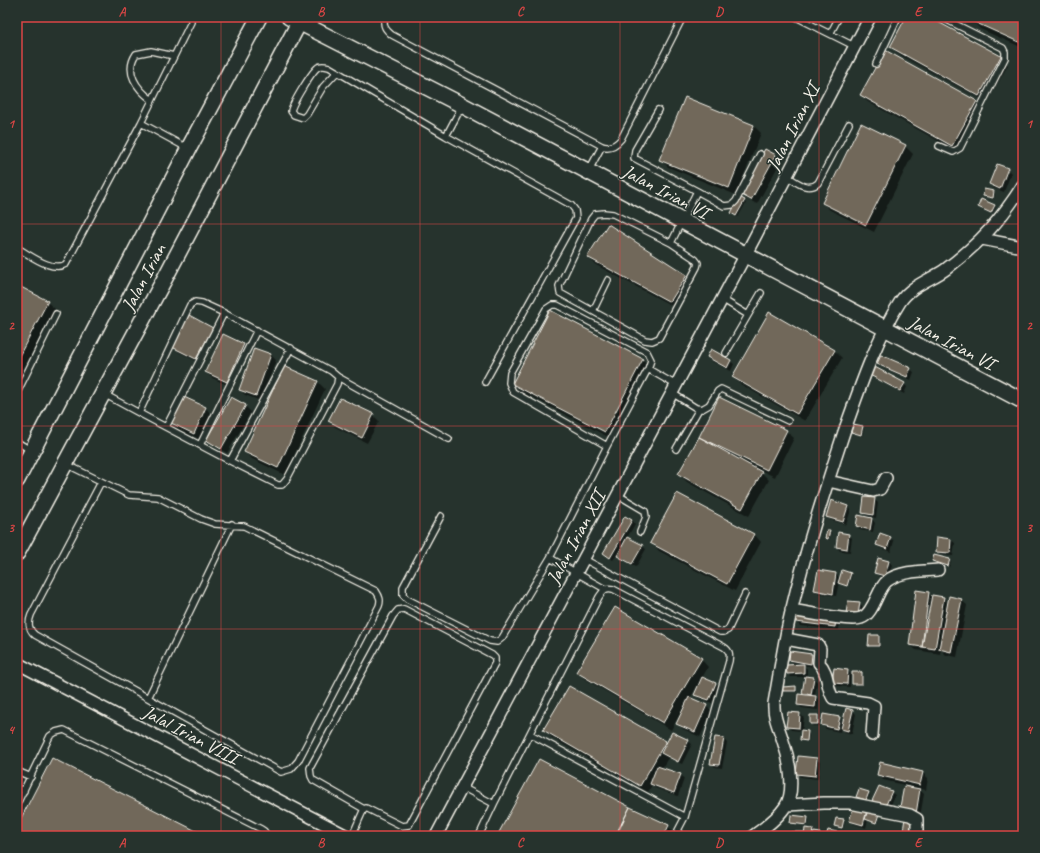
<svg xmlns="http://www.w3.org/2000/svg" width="1040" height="853" font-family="Caveat,sans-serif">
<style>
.shadow{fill:#0007}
.building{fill:#71685a;stroke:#f4f1e8}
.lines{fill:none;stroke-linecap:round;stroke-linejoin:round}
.lane-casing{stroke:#f4f1e8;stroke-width:8}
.street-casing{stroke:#f4f1e8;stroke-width:14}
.secondary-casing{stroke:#f4f1e8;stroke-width:18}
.lane{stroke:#26332d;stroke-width:5.5}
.street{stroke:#26332d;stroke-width:11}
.secondary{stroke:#26332d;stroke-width:15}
.grid{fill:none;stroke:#da4645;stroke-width:1;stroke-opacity:0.55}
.labels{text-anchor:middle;stroke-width:3;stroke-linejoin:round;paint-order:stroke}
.street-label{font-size:19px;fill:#f4f1e8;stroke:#26332d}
.neatline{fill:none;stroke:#da4645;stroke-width:1.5}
.grid-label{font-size:13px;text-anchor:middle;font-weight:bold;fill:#da4645}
</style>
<rect width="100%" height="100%" fill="#26332d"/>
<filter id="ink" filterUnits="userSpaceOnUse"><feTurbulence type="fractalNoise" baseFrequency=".025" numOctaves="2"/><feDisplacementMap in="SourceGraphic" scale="8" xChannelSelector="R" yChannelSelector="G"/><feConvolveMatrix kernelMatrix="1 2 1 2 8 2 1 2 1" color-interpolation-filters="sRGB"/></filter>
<g filter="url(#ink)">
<path class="shadow" d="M907 17H927L1000 57 1008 65 987 102 898 54 891 46Z
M975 17H1023V48L980 29 973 21Z
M861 95 977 101 984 109 960 153 868 102Z
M686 98 754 126 761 133 736 195 668 167 660 159Z
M905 146 913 154 874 232 830 210 823 203Z
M775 155 781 161 757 204 747 199 741 193Z
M1007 169 1011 173 1004 192 993 188 990 184Z
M994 191 995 193 994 199 984 196Z
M744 201 746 203 738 217 733 214Z
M994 205 996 207 993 213 979 207Z
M588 257 687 275 694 283 678 309 596 265Z
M17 286 47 302 55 309 17 381Z
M212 328 217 334 202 364 179 352 174 346Z
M244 344 249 350 232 387 212 378 206 372Z
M255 349 271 355 276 360 261 401 245 395 240 390Z
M834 350 842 358 805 421 740 384 733 377Z
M708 357 730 361 734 364 731 371 711 361Z
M643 360 650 367 612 439 520 391 513 384Z
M878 364 910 369 914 372 911 380 882 367Z
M867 373 904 384 907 387 904 394 871 376Z
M318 382 325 389 285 475 252 459 245 452Z
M185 398 206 408 211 414 199 439 178 429 172 423Z
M231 398 245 406 251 412 227 453 213 445 207 440Z
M719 398 786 431 794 438 775 477 758 469 769 480 749 516 687 482 679 474 700 438Z
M373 415 379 421 367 443 335 427 330 421Z
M862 427 864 429 862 436 852 432Z
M874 499 878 503 876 518 867 516 863 513Z
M848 506 851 510 846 525 831 520 827 517Z
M872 519 875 523 873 532 860 530 857 526Z
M632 520 635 524 627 538 642 546 646 549 636 567 622 559 617 555 613 560 604 553Z
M830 531 831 533 829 540 826 538Z
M754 534 761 542 735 591 659 551 652 543Z
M848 535 852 538 850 552 840 551 837 547Z
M890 538 894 541 891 552 880 548 877 545Z
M938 538 951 540 955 543 953 556 941 555 937 551Z
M949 560 951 562 949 567 933 561Z
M889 561 892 565 888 579 879 576 875 573Z
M819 571 836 574 841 579 850 574 852 575 848 586 841 584 839 582 836 596 819 593 815 590Z
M928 593 931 596 944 598 949 603 961 600 967 605 957 657 946 655 941 650 940 654 916 650 910 645Z
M859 603 863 607 861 618 847 613Z
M797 615 840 623 839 630 800 626 797 622Z
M879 636 880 638V647H870L869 645Z
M791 652 812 655 816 659 814 667 803 665 807 669V677L814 678 817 682 815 696 819 700 818 710 802 708 798 705 806 696 803 693 806 677H791L788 674 801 664 793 663 790 660Z
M701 659 708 667 702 678 716 683 719 687 712 703 699 698 696 695 701 682H700L690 698 706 706 712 711 700 737 683 729 677 724 681 715 680 714 671 730 585 679 577 672Z
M847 670 851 674 850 687 837 686 833 683Z
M862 673 863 675V685H854L853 683Z
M795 687 797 692H785L784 691Z
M853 711 856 714 852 734 845 732 841 728 840 732 826 729 822 725 839 718 843 722Z
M789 713 800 714 804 718 802 732 809 734 808 742 801 739 802 731 791 730 788 726Z
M811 716H818L819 717V726H813L811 724Z
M545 730 665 742 667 744 688 741 692 744 682 764 668 758 662 768 681 775 684 779 678 796 655 788 652 785 648 792 552 738Z
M723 739 727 743 722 768 715 767 711 763Z
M816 759 820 762 818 779 801 777 797 774Z
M539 760 630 808 668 826 676 834 675 836H498Z
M880 763 923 773 928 778 926 790 883 780 878 774Z
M904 788 920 790 924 794 920 817 904 815Z
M891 792 895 795 889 810 877 805 874 801Z
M868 793 870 795 867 801 857 797Z
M851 806 878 815 880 816 877 823 868 820 866 828 854 824 850 821 853 812 849 810Z
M808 818 809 820 808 826 793 824 791 823Z
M843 820 845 822 843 829 835 826Z
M813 830 816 833 819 834 821 836H805Z"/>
<path class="building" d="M906 17H929L1001 56 979 96 890 47Z
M974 17H1023V44L972 21Z
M885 50 977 101 952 146 860 95Z
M685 97 754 125 729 188 659 160Z
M861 123 906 145 866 225 822 203Z
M765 149 776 155 751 200 740 194Z
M997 164 1008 168 1000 189 989 184Z
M984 189 994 191 993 198 983 196Z
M739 197 745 200 736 216 731 213Z
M981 199 995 205 991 213 978 207Z
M608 224 687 275 670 302 587 257Z
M17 285 48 301 17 360Z
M550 310 643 359 605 432 512 384Z
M769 312 835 350 797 414 732 377Z
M189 315 213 328 196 359 172 347Z
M223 334 244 344 227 382 205 372Z
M254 348 271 354 256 396 239 390Z
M711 349 731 360 727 368 707 357Z
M881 355 911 368 907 377 877 364Z
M871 365 905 383 900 391 866 373Z
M284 366 318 381 278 468 244 452Z
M184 397 206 407 194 434 171 423Z
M231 397 246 405 221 449 206 440Z
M719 397 787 430 767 470 699 437Z
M340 398 374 414 362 438 328 421Z
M853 424 863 426 861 435 851 432Z
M699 437 762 472 742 509 678 474Z
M677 493 754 534 727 584 650 543Z
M864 497 875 498 873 515 862 513Z
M831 500 848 506 843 522 826 517Z
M858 515 872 518 870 530 856 526Z
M625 516 632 520 610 558 603 553Z
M827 530H830L828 539 825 538Z
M838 532 849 534 847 549 836 547Z
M880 533 891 537 887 549 876 545Z
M627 537 643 545 632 564 617 556Z
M937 537 951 539 950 553 936 552Z
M934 555 950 559 948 566 932 561Z
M878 558 889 561 885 576 874 573Z
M818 570 836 573 833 594 814 590Z
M842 570 851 573 847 586 838 583Z
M916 590 929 592 922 647 909 645Z
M932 595 944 597 935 649 922 647Z
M949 596 962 599 951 652 939 649Z
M848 601 860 602 858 615 846 613Z
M615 607 702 658 663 723 576 672Z
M796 614 836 619 835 627 796 622Z
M869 635H879V646H868Z
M790 651 812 654 811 664 789 660Z
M804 664V673L787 674 786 665Z
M834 668 848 670 847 684 832 683Z
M852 672H862V684H852Z
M805 676 814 677 811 695 802 693Z
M702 677 716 683 709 700 694 695Z
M569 686 666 741 640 786 543 730Z
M796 686V691H783L782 687Z
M798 694 816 696 815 707 797 705Z
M689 697 707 705 695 732 676 724Z
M846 708 853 710 848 731 841 729Z
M788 712 800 713 799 728 786 727Z
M823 714 840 717 837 729 821 725Z
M810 715H818V724H810Z
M801 730 808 731 807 741 800 740Z
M672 732 689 740 678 762 661 753Z
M715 737 724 738 719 765 710 764Z
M798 756 817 758 815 776 796 774Z
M52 758 206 836H17V826Z
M539 759 630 807 615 836H497Z
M880 762 923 772 920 785 877 775Z
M657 766 681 774 674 793 650 784Z
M879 786 892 791 885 807 872 801Z
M904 786 920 789 916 814 899 812Z
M859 789 869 792 866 800 856 797Z
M854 806 867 810 863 825 849 821Z
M630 807 669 825 664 836H616Z
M868 810 879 814 876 823 865 819Z
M791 815 808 817 807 825 790 823Z
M836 818 844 819 842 828 834 826Z
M905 818 915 819 913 833 903 831Z
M805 828 813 829 812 836H804Z
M828 830 837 832 836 836H826Z
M792 832H803V836H792Z
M814 832 820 833 819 836H813Z"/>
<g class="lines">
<g class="lane-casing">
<path id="lane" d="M385 17C382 26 386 30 392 35L602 146C610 149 616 145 621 139L683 17
M796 17 854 46
M830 34 839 17
M876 64 898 17
M337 72 323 87 307 114 303 118 294 115 291 111C292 104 311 73 317 68 320 65 325 66 329 67L446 136 571 205 575 210 576 218 485 382
M152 100C137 89 124 72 136 54L151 51 174 56
M658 110 635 150 634 158 697 191
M446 136 462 106
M939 146 953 152 960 148 1005 58V52L1003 48 941 17
M187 148 141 123 191 22V17
M589 170 602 146
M787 176C796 182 808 192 818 183L849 124
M671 243 613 214 604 213 595 214 591 219 559 286 560 293 645 340 652 341 659 338 697 267 698 263 695 259 671 243 697 191 724 206 732 205 736 201 760 154
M17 248C29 254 52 273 66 264L141 123
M722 299 748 315
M593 311 608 280
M726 353 761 293
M338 377 449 439
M17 393 56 314
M672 393 696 408 702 409 709 405 718 391 721 389 788 421
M104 394 139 413
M166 427 224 313
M17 442 32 451
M200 445 257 330
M607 446 513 392 509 383 510 373 546 309 552 305H557L647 352 651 360 648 369
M676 449 699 409
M230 461 278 485H282L287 479 337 384 338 377 331 371 224 313 202 303 195 302 190 305 139 413 230 461 291 348
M66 464 129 495 158 497 201 519 215 524 244 526 376 591C380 597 381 600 379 606L298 761 291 769 281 772 35 635C28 629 28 623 31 615L101 482
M618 495 645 511 646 517 640 532
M441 516 403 587V595L407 599 490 641 497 642 502 638 550 558 605 589
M550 558 607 446 648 369 676 385
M584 559 720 632H724L728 630 745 594
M148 698 232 524
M530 734 685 817
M17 771 31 777
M462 787 494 804
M17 788 24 791
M17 804 50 736 56 732 64 730 261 829 264 831 267 836
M352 836 363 811 366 808 402 826 409 825 495 663V658L492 655 404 609 398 610 393 616 310 768 311 776 313 780 364 809
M479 836 494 804 599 597C603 591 605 587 613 589L724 647C730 651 730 654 729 661L685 817 675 836"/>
</g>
<g class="street-casing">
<path id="street" d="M982 239 1023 247
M828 481 873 491 880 489 886 478
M791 610C806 612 850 622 861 618 874 614 877 589 887 581 899 571 924 571 938 570
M786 639 818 645 820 649 819 663C829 672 826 687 833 698L868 703 874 706 872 735
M17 663 347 836
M787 805 824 803H850L910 815 917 819V836
M436 836 746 254 870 17
M753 836C764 828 777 819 785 807 796 792 789 758 783 741 779 728 773 717 774 703 780 671 784 639 792 608 806 548 825 490 844 432 859 390 876 339 900 302 911 285 931 280 946 269 979 244 1001 220 1023 185"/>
</g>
<g class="secondary-casing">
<path id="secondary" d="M289 17 462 105 1023 401
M17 480 189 148 259 17
M17 553 165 278 302 17"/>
</g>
<use href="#lane" class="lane"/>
<use href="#street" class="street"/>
<use href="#secondary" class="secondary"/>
</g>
</g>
<path class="grid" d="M221 17V836M420 17V836M620 17V836M819 17V836M17 224H1023M17 426H1023M17 629H1023"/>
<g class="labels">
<g class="street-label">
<text transform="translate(792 127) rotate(-63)" y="7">Jalan Irian XI</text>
<text transform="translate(666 191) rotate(28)" y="7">Jalan Irian VI</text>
<text transform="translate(143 277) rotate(-62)" y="7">Jalan Irian</text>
<text transform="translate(952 342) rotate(28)" y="7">Jalan Irian VI</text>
<text transform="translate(575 537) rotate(-62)" y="7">Jalan Irian XII</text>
<text transform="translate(191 734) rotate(28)" y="7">Jalal Irian VIII</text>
</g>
</g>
<rect width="1040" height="853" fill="none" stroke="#26332d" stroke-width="44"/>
<rect x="22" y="22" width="996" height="809" class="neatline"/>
<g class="grid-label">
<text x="122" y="16">A</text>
<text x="321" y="16">B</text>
<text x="520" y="16">C</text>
<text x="719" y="16">D</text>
<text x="918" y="16">E</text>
<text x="11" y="128">1</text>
<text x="1029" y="128">1</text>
<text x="11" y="330">2</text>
<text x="1029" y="330">2</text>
<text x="11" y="532">3</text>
<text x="1029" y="532">3</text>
<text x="11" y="734">4</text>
<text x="1029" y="734">4</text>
<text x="122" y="847">A</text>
<text x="321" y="847">B</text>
<text x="520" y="847">C</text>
<text x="719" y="847">D</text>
<text x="918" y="847">E</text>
</g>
</svg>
